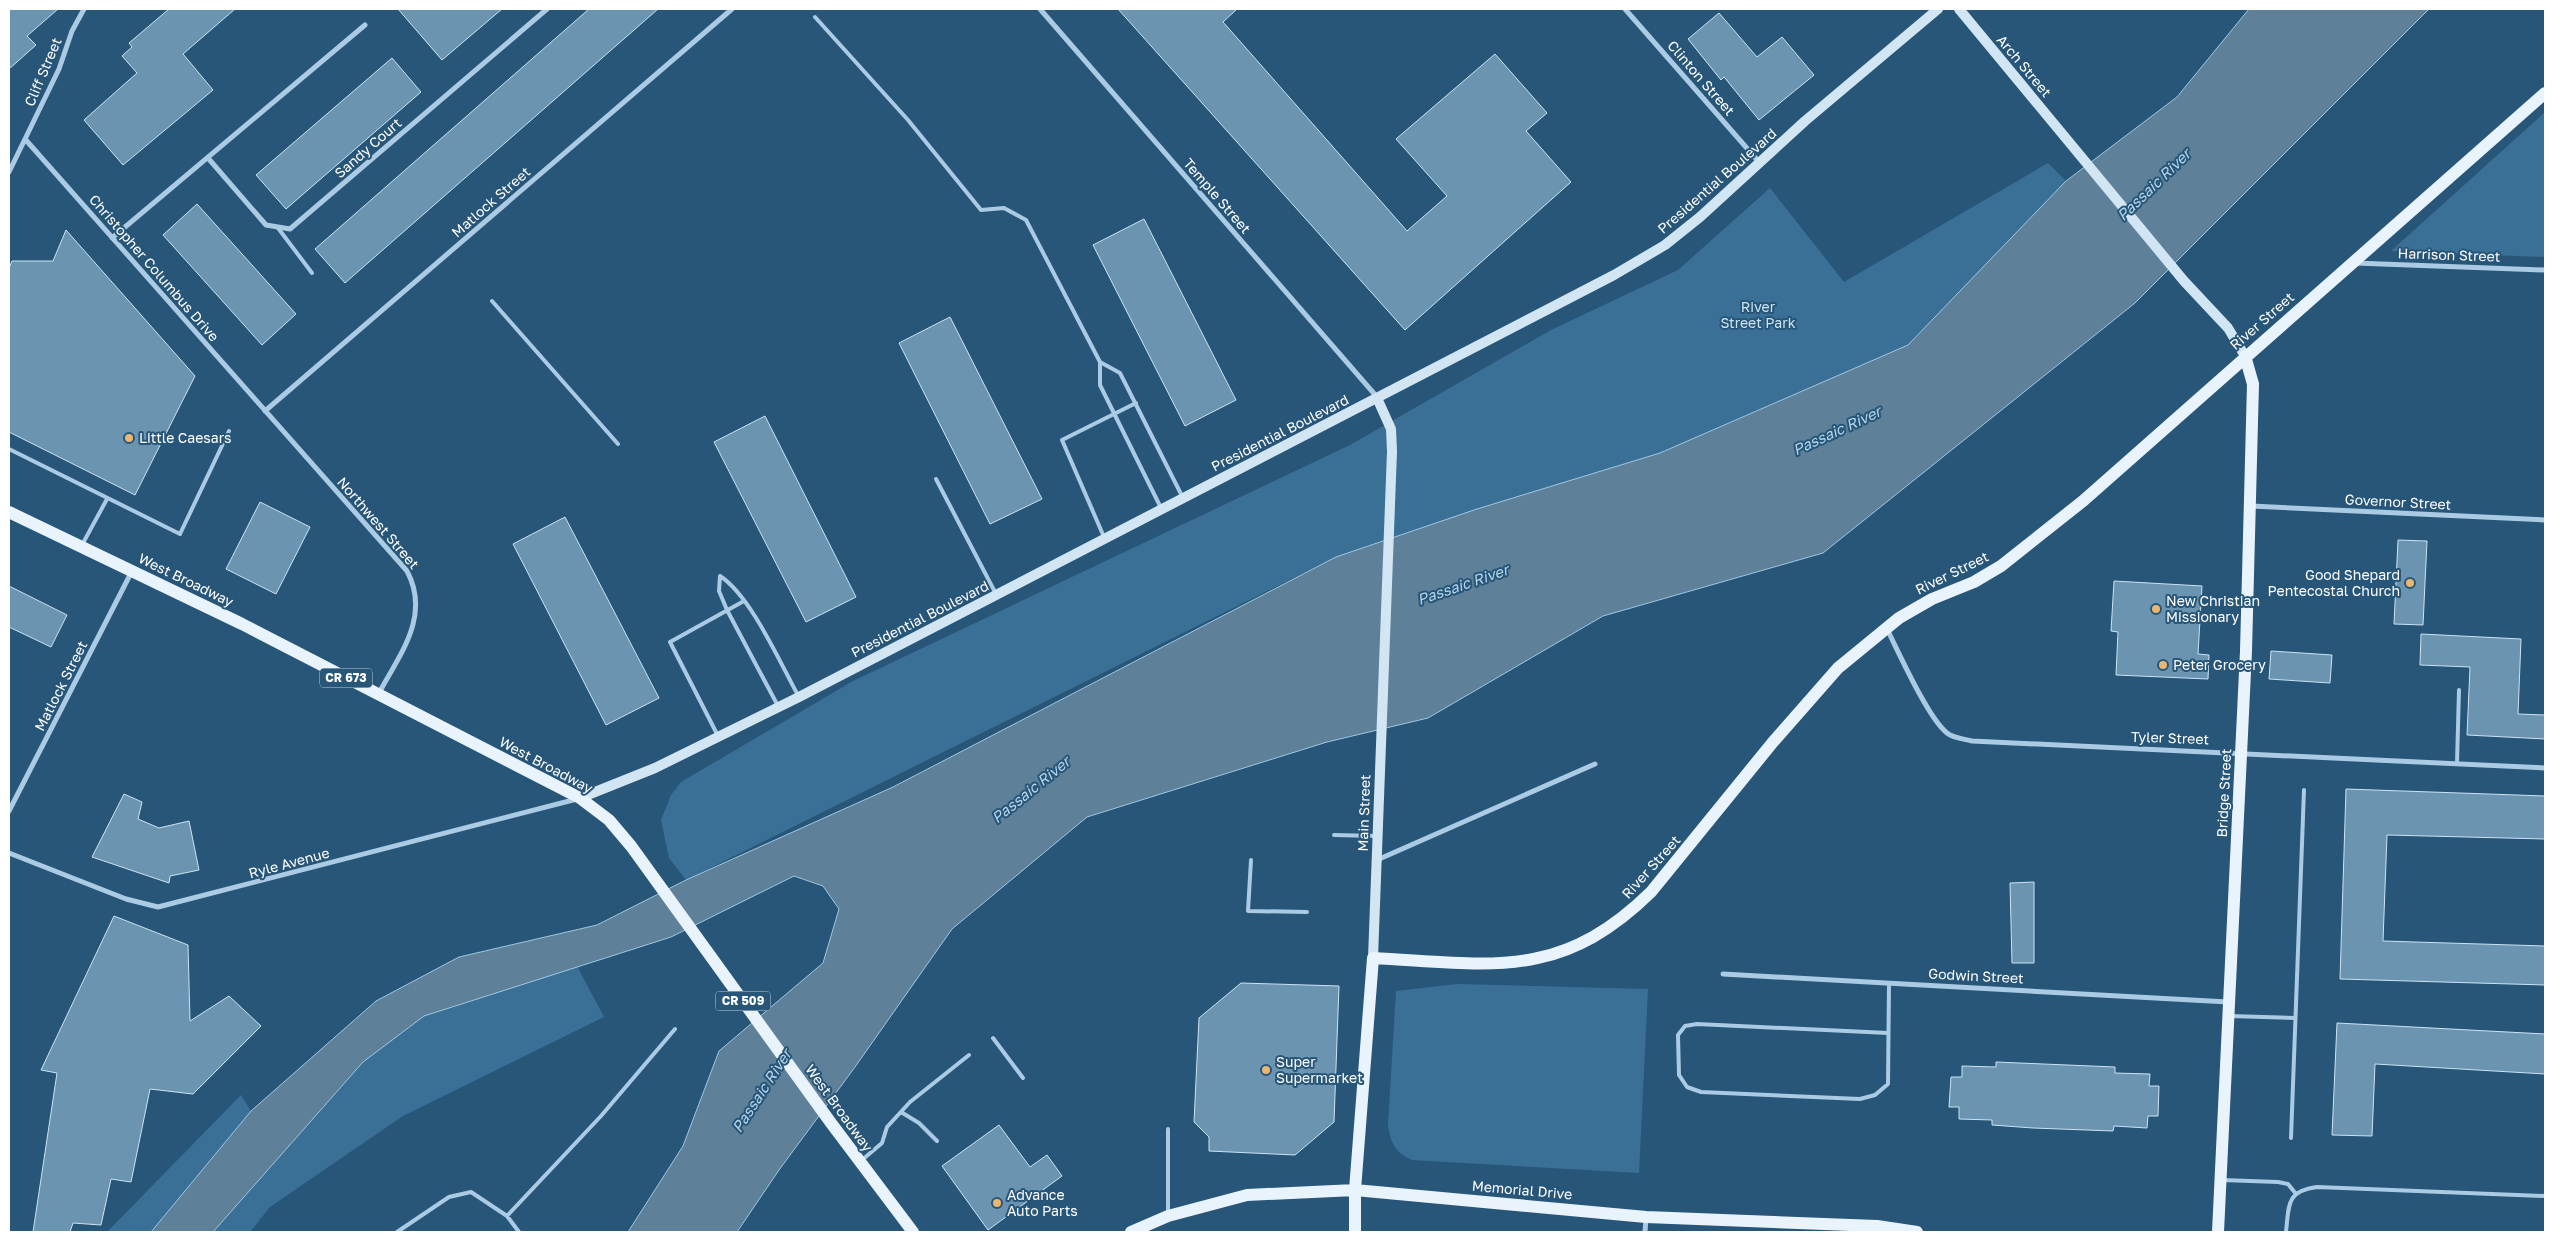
<svg xmlns="http://www.w3.org/2000/svg" width="2554" height="1241" font-family="'Golos Text',sans-serif">
<style>
.green{fill:#3b7096}
.water{fill:#5e8099;stroke:#9ec8e3}
.building{fill:#6b94b1;stroke:#cce3f3}
.lines{fill:none;stroke-linecap:round;stroke-linejoin:round}
.lane{stroke:#aacbe3;stroke-width:4}
.street{stroke:#aacbe3;stroke-width:5}
.secondary{stroke:#d2e5f3;stroke-width:10}
.primary{stroke:#e9f3fc;stroke-width:12}
.poi-dot{fill:#ebb670;stroke:#275679;stroke-width:2}
.labels{text-anchor:middle;stroke-width:4;stroke-linejoin:round;paint-order:stroke}
.shield{fill:#275679;stroke:#beccd7;stroke-width:1}
.shield-label{font-size:12px;font-weight:bold;fill:#fff}
.street-label{font-size:14px;fill:#fff;stroke:#275679}
.park-label{font-size:14px;fill:#cce3f3;stroke:#275679}
.poi-label{font-size:14px;fill:#fff;stroke:#275679;text-anchor:start}
.water-label{font-size:15px;font-style:italic;fill:#b5d5eb;stroke:#275679}
</style>
<rect width="100%" height="100%" fill="#275679"/>
<path class="green" d="M2545 112V257L2391 251Z
M2048 163 2066 181 1908 345 1660 453 1336 557 686 880 669 858 661 820 671 795 681 782 853 681 1350 445 1551 330 1678 270 1770 188 1844 282Z
M577 966 604 1017 403 1116 270 1207 250 1232H213L363 1062 424 1016Z
M1457 984 1648 989 1639 1173 1412 1160C1395 1152 1391 1144 1388 1125L1396 991Z
M241 1095 251 1111 151 1232H107Z"/>
<path class="water" d="M2249 9H2429L2135 303 1823 553 1603 616 1428 718 1327 742 1087 817 952 929 855 1067 779 1170 737 1232H628L683 1146 719 1051 823 963 839 909 823 886 794 876 671 937 424 1016 363 1062 213 1232H151L251 1111 376 1001 459 957 597 925 686 880 893 787 1336 557 1477 509 1660 453 1908 345 2066 181 2177 97Z"/>
<path class="building" d="M9 9H58L27 36 36 45 9 69Z
M169 9H235L183 54 213 90 123 165 84 120 137 73 122 56 132 47 129 43Z
M398 9H502L442 60Z
M589 9H658L345 283 315 249Z
M1118 9H1237L1223 22 1407 231 1447 196 1396 139 1495 54 1547 113 1526 131 1571 182 1405 330Z
M1719 13 1757 57 1782 37 1814 75 1759 120 1724 77 1721 80 1688 39Z
M392 58 421 92 286 209 256 175Z
M197 204 296 314 262 345 163 235Z
M1144 219 1236 400 1185 426 1093 245Z
M66 230 195 376 135 495 9 432V268L12 261H53Z
M950 317 1042 499 990 524 899 343Z
M765 416 856 597 806 622 714 442Z
M260 502 310 527 276 594 226 569Z
M565 517 659 698 606 725 513 544Z
M2398 540 2427 541 2423 625 2394 624Z
M2114 581 2202 586 2198 654 2209 655 2208 679 2116 675 2118 632 2111 631Z
M9 586 67 615 51 647 9 627Z
M2421 634 2521 639 2518 714 2545 715V739L2467 735 2470 667 2420 665Z
M2271 651 2332 655 2330 683 2269 679Z
M2346 789 2545 796V839L2387 835 2383 941 2545 946V985L2340 979Z
M124 794 142 802 138 819 159 828 189 821 199 870 170 876 169 883 92 857Z
M2034 882V963H2012L2010 883Z
M114 916 188 945 190 1021 229 996 261 1026 193 1094 150 1089 131 1182 111 1179 101 1225 73 1223 70 1232H33L57 1073 41 1070Z
M1241 983 1339 986 1334 1122 1295 1155 1209 1151V1137L1194 1122 1199 1018Z
M2337 1023 2545 1034V1074L2375 1064 2372 1136 2332 1135Z
M1996 1062 2115 1067V1073L2150 1074 2149 1086H2159L2158 1116H2148L2147 1128 2114 1126 2113 1131 2033 1128 1992 1125V1120L1959 1119V1107H1949L1951 1077H1962V1066L1996 1067Z
M999 1125 1030 1167 1047 1155 1062 1176 988 1230 942 1166Z"/>
<g class="lines">
<path class="lane" d="M815 17 908 120 981 210 1004 208 1026 220 1100 362V385L1161 508
M278 228 312 273
M492 301 618 444
M1100 362 1120 373 1182 496
M9 449 180 534 229 431
M936 479 996 594
M1104 537 1062 440 1136 403
M82 545 107 499
M778 706 727 610 719 591 720 576C751 596 780 663 799 697
M718 736 670 642 744 601
M2457 763 2459 690
M1334 835 1377 836
M1251 860 1248 911 1307 912
M2230 1016 2295 1018
M1888 1033 1697 1024 1685 1026 1678 1035 1679 1075 1687 1087 1701 1092 1860 1099 1875 1095 1888 1084 1889 983
M993 1038 1023 1078
M901 1112 919 1123 937 1141
M2291 1138 2304 790
M862 1160 882 1143 887 1127 910 1102 969 1055
M2222 1180 2278 1182 2288 1184 2296 1194
M1168 1214V1129
M507 1216 601 1116 675 1029
M397 1232 449 1197 471 1192 507 1216 519 1232
M2286 1232C2289 1205 2286 1191 2317 1187L2545 1196"/>
<path class="street" d="M1040 9 1377 397
M1625 9 1759 162
M25 139 407 571C431 616 400 654 379 693
M208 158 266 225 290 229 547 9
M9 172 59 69 72 31 84 9
M112 238 365 25
M2355 263 2545 270
M265 411 732 9
M2251 506 2545 520
M1887 629C1899 653 1928 718 1947 733 1953 738 1964 739 1972 741L2545 768
M9 811 132 571
M9 853 126 899 158 907 577 799
M1377 860 1595 764
M1723 974 2228 1002
M1645 1232 1646 1217"/>
<path class="secondary" d="M1959 9 2184 281 2228 328 2245 356
M580 798 655 768 799 697 1614 275 1665 245 1700 217 1805 121 1938 9
M1373 958 1392 451 1391 429 1377 398"/>
<path class="primary" d="M9 512 242 624 580 798 609 820 631 846 831 1123 913 1232
M1131 1232 1168 1216 1247 1195 1355 1190 1646 1217 1877 1226 1917 1232
M1355 1232V1190L1373 958C1490 964 1559 982 1651 892L1773 742 1838 668 1899 618 1932 599 1974 582 2001 566 2083 501 2545 93
M2218 1232 2246 651 2253 384 2245 356"/>
</g>
<g class="poi-dot">
<circle cx="129" cy="438" r="5"/>
<circle cx="2410" cy="583" r="5"/>
<circle cx="2156" cy="609" r="5"/>
<circle cx="2163" cy="665" r="5"/>
<circle cx="1266" cy="1070" r="5"/>
<circle cx="997" cy="1203" r="5"/>
</g>
<g class="labels">
<g class="shield">
<rect x="320" y="668.5" width="52" height="19" rx="4"/>
<rect x="715.5" y="991.5" width="55" height="19" rx="4"/>
</g>
<g class="shield-label">
<text x="346" y="682">CR 673</text>
<text x="743" y="1005">CR 509</text>
</g>
<g class="street-label">
<text transform="translate(2024 66) rotate(50)" y="5">Arch Street</text>
<text transform="translate(43 72) rotate(-67)" y="5">Cliff Street</text>
<text transform="translate(1701 78) rotate(49)" y="5">Clinton Street</text>
<text transform="translate(368 148) rotate(-41)" y="5">Sandy Court</text>
<text transform="translate(1717 181) rotate(-41)" y="5">Presidential Boulevard</text>
<text transform="translate(1217 196) rotate(49)" y="5">Temple Street</text>
<text transform="translate(491 202) rotate(-41)" y="5">Matlock Street</text>
<text transform="translate(2449 255) rotate(2)" y="5">Harrison Street</text>
<text transform="translate(154 268) rotate(49)" y="5">Christopher Columbus Drive</text>
<text transform="translate(2262 321) rotate(-41)" y="5">River Street</text>
<text transform="translate(1280 433) rotate(-27)" y="5">Presidential Boulevard</text>
<text transform="translate(2398 502) rotate(3)" y="5">Governor Street</text>
<text transform="translate(378 523) rotate(49)" y="5">Northwest Street</text>
<text transform="translate(1952 573) rotate(-26)" y="5">River Street</text>
<text transform="translate(186 580) rotate(26)" y="5">West Broadway</text>
<text transform="translate(920 619) rotate(-27)" y="5">Presidential Boulevard</text>
<text transform="translate(61 686) rotate(-63)" y="5">Matlock Street</text>
<text transform="translate(2170 738) rotate(2)" y="5">Tyler Street</text>
<text transform="translate(546 765) rotate(28)" y="5">West Broadway</text>
<text transform="translate(2224 793) rotate(-87)" y="5">Bridge Street</text>
<text transform="translate(1364 813) rotate(-88)" y="5">Main Street</text>
<text transform="translate(289 863) rotate(-15)" y="5">Ryle Avenue</text>
<text transform="translate(1651 867) rotate(-48)" y="5">River Street</text>
<text transform="translate(1976 976) rotate(3)" y="5">Godwin Street</text>
<text transform="translate(839 1108) rotate(54)" y="5">West Broadway</text>
<text transform="translate(1522 1190) rotate(5)" y="5">Memorial Drive</text>
</g>
<g class="park-label">
<text x="1758" y="312">River<tspan x="1758" dy="16">Street Park</tspan></text>
</g>
<g class="poi-label">
<text x="139" y="443">Little Caesars</text>
<text x="2400" y="580" text-anchor="end">Good Shepard<tspan x="2400" dy="16">Pentecostal Church</tspan></text>
<text x="2166" y="606">New Christian<tspan x="2166" dy="16">Missionary</tspan></text>
<text x="2173" y="670">Peter Grocery</text>
<text x="1276" y="1067">Super<tspan x="1276" dy="16">Supermarket</tspan></text>
<text x="1007" y="1200">Advance<tspan x="1007" dy="16">Auto Parts</tspan></text>
</g>
<g class="water-label">
<text transform="translate(2154 185) rotate(-44)" y="5">Passaic River</text>
<text transform="translate(1837 431) rotate(-25)" y="5">Passaic River</text>
<text transform="translate(1463 585) rotate(-19)" y="5">Passaic River</text>
<text transform="translate(1031 790) rotate(-39)" y="5">Passaic River</text>
<text transform="translate(762 1091) rotate(-57)" y="5">Passaic River</text>
</g>
</g>
<rect width="2554" height="1241" fill="none" stroke="#ffffff" stroke-width="20"/>
</svg>
